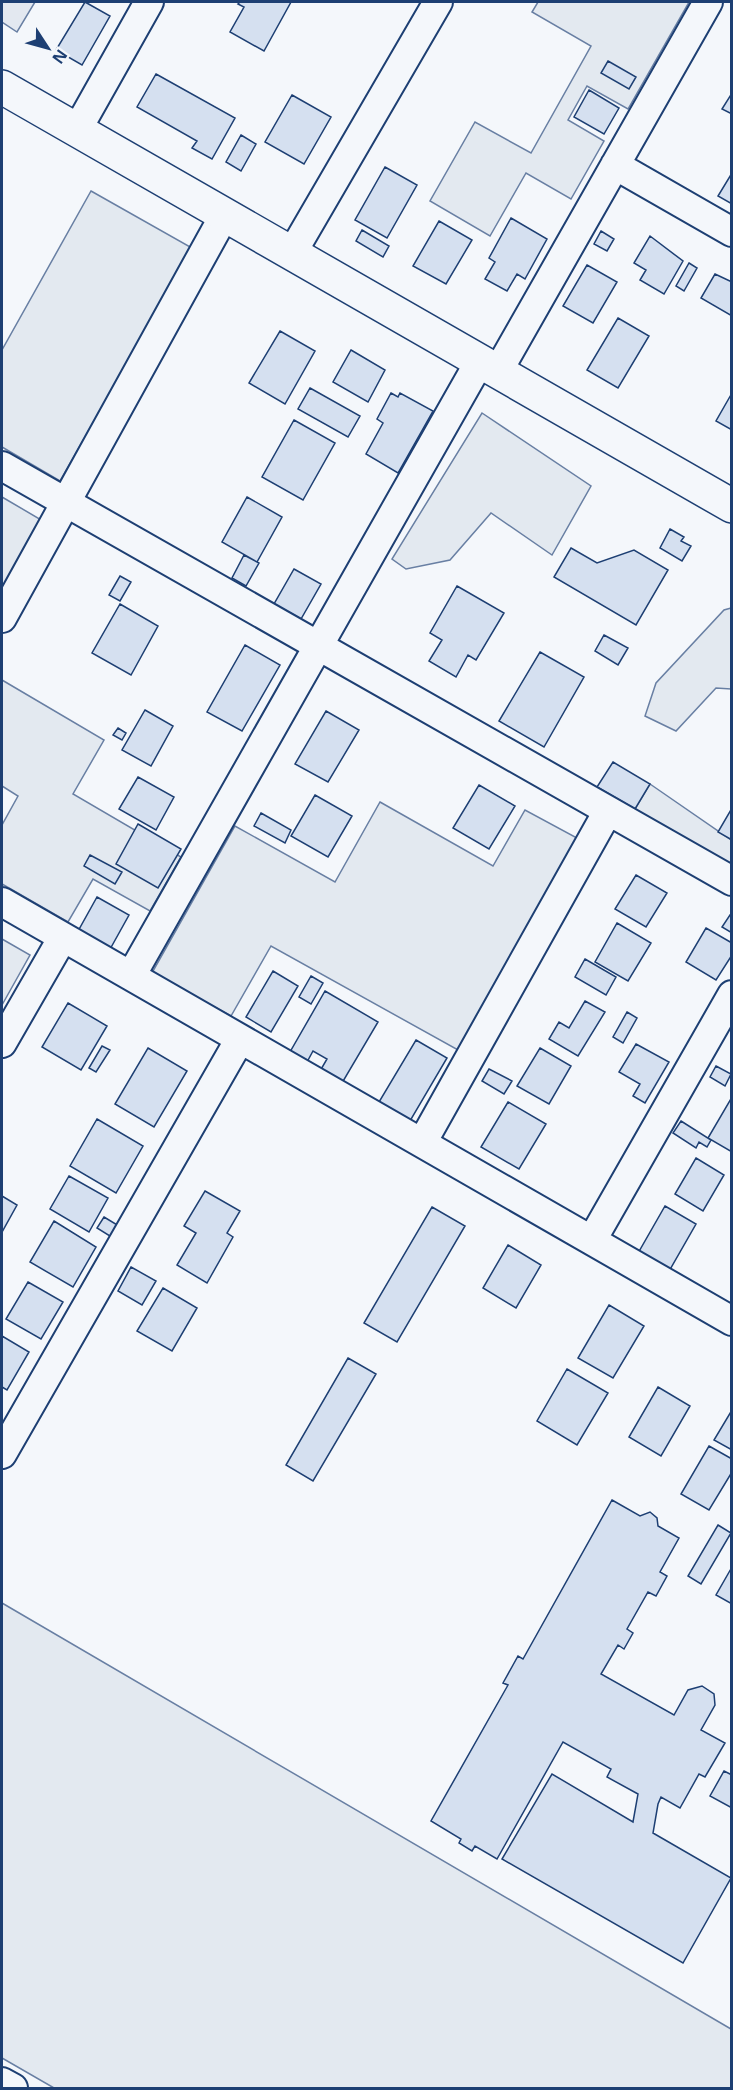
<svg xmlns="http://www.w3.org/2000/svg" width="733" height="2090" font-family="'Noto Sans',sans-serif">
<style>
.green{fill:#e3e9f0;stroke:#687fa3;stroke-width:1.5}
.parking{fill:#e3e8f0;stroke:#687fa3;stroke-width:1.5}
.building{fill:#d5e0f0;stroke:#1d3f73;stroke-width:1.5}
.lines{fill:none;stroke-linecap:round;stroke-linejoin:round}
.street-casing{stroke:#1d3f73;stroke-width:32}
.secondary-casing{stroke:#1d3f73;stroke-width:36}
.street{stroke:#f4f7fb;stroke-width:28}
.secondary{stroke:#f4f7fb;stroke-width:33}
</style>
<rect width="100%" height="100%" fill="#f4f7fb"/>
<path class="green" d="M538 2H689L628 109 587 86 568 120 604 141 571 199 526 173 490 236 430 201 475 122 531 153 591 46 532 12Z
M91 191 192 248 60 481 2 447V350Z
M482 413 591 486 552 555 491 513 450 560 406 569 392 559Z
M2 497 43 521 6 586 2 583Z
M731 608V689L716 688 676 731 645 716 656 683 724 610Z
M2 680 104 740 73 794 181 857 150 911 93 879 68 922 2 884V825L18 796 2 786Z
M650 784 731 840V868L635 809Z
M380 802 493 866 525 810 577 838 458 1050 271 946 231 1016 152 973 235 826 335 882Z
M2 939 30 955 2 1005Z
M2 1603 731 2029V2088H54L2 2058Z"/>
<path class="parking" d="M2 2H35L17 32 2 22Z"/>
<path class="building" d="M85 2 110 16 82 65 56 50Z
M240 2H291L264 51 230 32 244 7 238 4Z
M608 61 636 77 629 89 601 73Z
M156 74 235 118 212 159 192 148 197 141 137 107Z
M589 90 619 108 604 134 574 117Z
M732 93V114L722 109Z
M292 95 331 117 304 164 265 142Z
M241 135 256 144 241 171 226 162Z
M385 167 417 185 387 238 355 220Z
M732 173V204L718 196Z
M511 218 547 239 525 279 517 274 507 291 485 279 495 262 489 258Z
M439 221 472 240 446 284 413 266Z
M362 230 389 246 383 257 356 241Z
M601 231 614 239 607 251 594 244Z
M650 236 683 261 664 294 640 280 646 270 634 263Z
M689 263 697 268 684 291 676 286Z
M587 265 617 282 593 323 563 306Z
M715 274 732 282V316L701 298Z
M618 318 649 336 618 388 587 370Z
M280 331 315 351 285 404 249 383Z
M351 350 385 370 368 402 333 382Z
M310 388 360 416 348 437 298 409Z
M391 393 398 397 400 393 433 411 398 473 366 454 383 423 377 419Z
M732 393V430L716 421Z
M294 420 335 443 303 500 262 477Z
M247 497 282 517 257 562 222 542Z
M670 529 684 537 681 541 691 546 682 561 660 548Z
M571 548 597 563 634 550 668 570 636 625 554 577Z
M244 555 259 563 246 586 232 578Z
M294 569 321 584 301 619 274 604Z
M120 576 131 582 120 601 109 595Z
M457 586 504 613 476 660 468 655 456 677 429 661 442 640 430 633Z
M120 604 158 626 131 675 92 653Z
M604 635 628 648 618 665 595 651Z
M245 645 280 665 242 731 207 712Z
M540 652 584 677 544 747 499 721Z
M145 710 173 726 151 766 122 750Z
M326 711 359 730 328 782 295 764Z
M118 728 126 733 122 740 113 735Z
M613 762 650 784 635 809 597 787Z
M138 777 174 797 156 830 119 809Z
M479 785 515 806 489 849 453 828Z
M315 795 352 816 328 857 291 836Z
M732 808V840L718 832Z
M261 813 291 830 285 843 254 826Z
M138 824 181 849 158 888 116 864Z
M90 855 122 872 115 884 84 866Z
M636 875 667 893 646 927 615 909Z
M97 897 129 915 109 951 77 933Z
M730 915 732 916V933L722 927Z
M617 923 651 943 628 981 595 962Z
M706 928 732 943V955L716 980 686 962Z
M585 959 616 977 606 995 575 977Z
M273 971 298 986 271 1032 246 1017Z
M311 976 323 983 311 1004 299 997Z
M325 991 378 1022 342 1083 320 1071 327 1059 313 1051 307 1062 290 1052Z
M585 1001 605 1012 578 1056 549 1039 559 1022 569 1028Z
M68 1003 107 1026 81 1070 42 1047Z
M627 1012 637 1018 623 1043 613 1037Z
M416 1040 447 1058 410 1121 379 1102Z
M636 1044 669 1062 645 1103 633 1096 640 1084 619 1072Z
M102 1046 110 1050 96 1072 89 1068Z
M148 1048 187 1071 154 1127 115 1104Z
M540 1048 571 1066 549 1104 517 1086Z
M716 1066 731 1074 725 1086 710 1077Z
M489 1069 512 1081 504 1094 482 1081Z
M732 1097V1152L708 1138Z
M508 1102 546 1124 519 1169 481 1147Z
M97 1119 143 1146 116 1193 70 1166Z
M681 1121 711 1140 707 1147 699 1142 696 1148 673 1133Z
M696 1158 724 1175 703 1211 675 1194Z
M69 1176 108 1198 89 1232 50 1209Z
M205 1191 240 1211 227 1233 233 1237 207 1283 177 1265 196 1233 184 1226Z
M2 1196 17 1205 2 1232Z
M665 1206 696 1224 668 1273 637 1255Z
M432 1207 465 1226 397 1342 364 1323Z
M104 1217 119 1226 113 1238 97 1228Z
M54 1221 96 1247 73 1287 30 1262Z
M508 1245 541 1265 516 1308 483 1288Z
M131 1267 156 1281 142 1305 118 1291Z
M28 1282 63 1302 41 1339 6 1319Z
M163 1288 197 1308 172 1351 137 1331Z
M609 1305 644 1326 613 1378 578 1358Z
M2 1336 29 1352 7 1390 2 1387Z
M348 1358 376 1374 313 1481 286 1465Z
M567 1369 608 1393 577 1445 537 1421Z
M658 1387 690 1406 661 1456 629 1437Z
M732 1410V1450L714 1440Z
M709 1446 732 1459V1472L709 1510 681 1494Z
M612 1500 640 1516 650 1512 657 1518 658 1526 679 1538 660 1572 667 1576 656 1596 648 1592 627 1629 633 1633 624 1649 618 1645 601 1674 674 1715 688 1690 702 1686 714 1694 715 1705 701 1730 725 1743 705 1777 699 1774 680 1808 661 1797 658 1804 653 1833 731 1878 683 1963 502 1859 552 1774 633 1822 638 1794 607 1777 611 1769 563 1742 497 1859 475 1846 472 1851 459 1843 461 1839 431 1821 508 1685 503 1683 518 1656 523 1659Z
M718 1525 731 1533 701 1584 688 1576Z
M732 1567V1604L716 1595Z
M724 1771 732 1775V1808L710 1796Z"/>
<g class="lines">
<g class="street-casing">
<path id="street" d="M77 130 149 2
M615 165 732 232
M292 253 438 2
M498 371 708 2
M2 466 732 881
M2 618 225 214
M2 902 732 1321
M131 976 480 361
M2 1043 63 937
M422 1143 608 811
M592 1240 732 995
M2 1454 240 1039
M2 2082 13 2088"/>
</g>
<g class="secondary-casing">
<path id="secondary" d="M2 87 732 506"/>
</g>
<use href="#street" class="street"/>
<use href="#secondary" class="secondary"/>
</g>
<rect width="733" height="2090" fill="none" stroke="#1d3f73" stroke-width="6"/>
<g transform="translate(48 48) rotate(126)" stroke="#f4f7fb" stroke-width="4.5" paint-order="stroke">
<path d="M0-4.5L10 22L0 15L-10 22Z" fill="#1d3f73"/>
<text y="-9" font-size="16" font-weight="bold" text-anchor="middle" fill="#1d3f73">N</text>
</g>
</svg>
